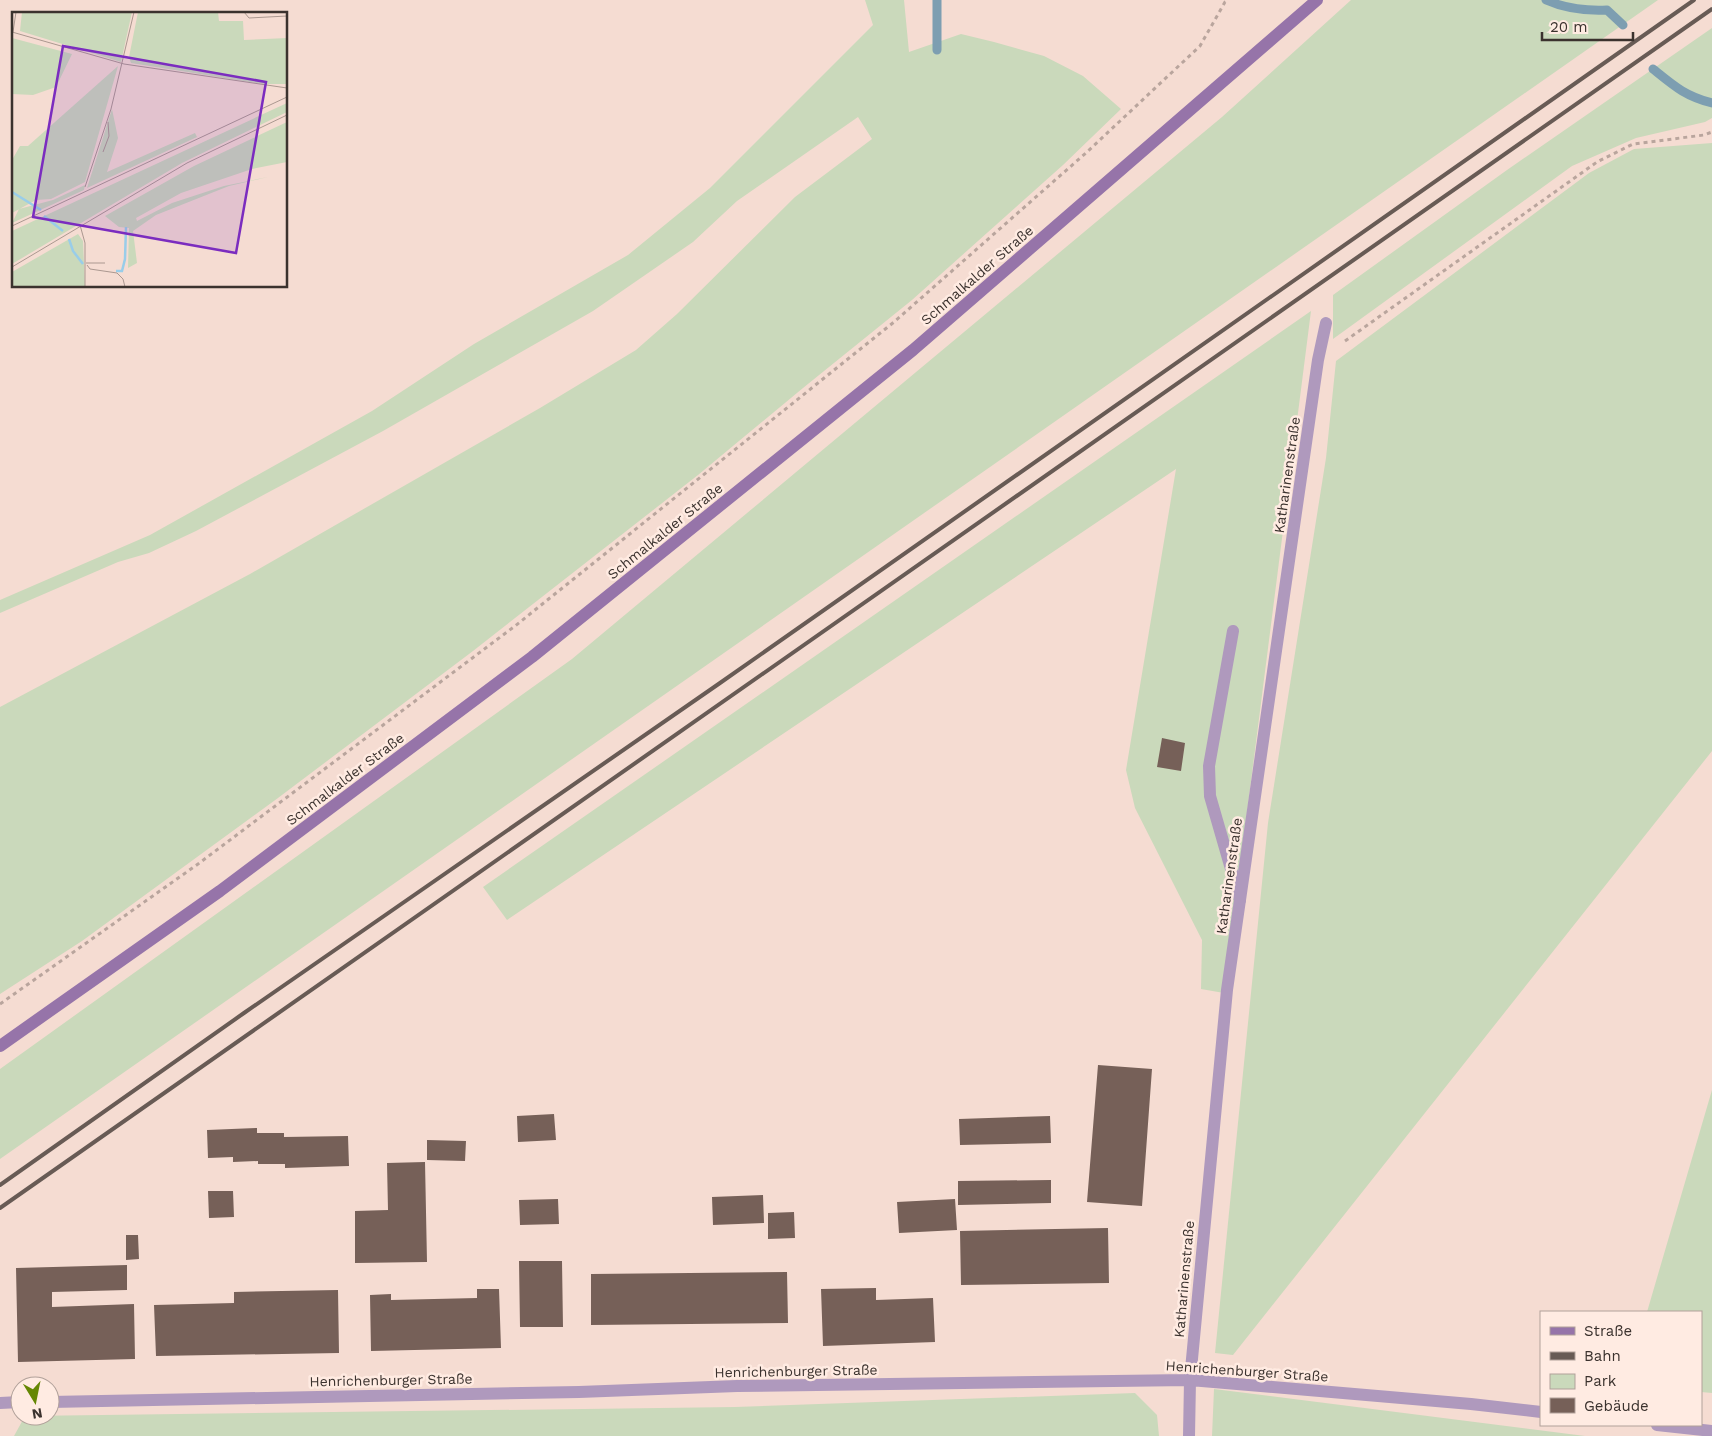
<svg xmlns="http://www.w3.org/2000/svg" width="1712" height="1436" font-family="'Work Sans',sans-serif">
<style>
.green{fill:#cad9bb}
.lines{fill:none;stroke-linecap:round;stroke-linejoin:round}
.stream{stroke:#7d9eb1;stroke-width:9}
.building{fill:#766058}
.path{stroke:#b9a59d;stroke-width:3;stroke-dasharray:4 4;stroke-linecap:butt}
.service{stroke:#af99bd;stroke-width:12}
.minor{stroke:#af99bd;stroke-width:12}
.secondary{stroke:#9674a9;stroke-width:12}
.rail{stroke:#685b55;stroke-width:4}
.labels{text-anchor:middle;stroke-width:5;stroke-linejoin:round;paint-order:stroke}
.street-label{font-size:14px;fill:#3b322e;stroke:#ffebe2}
.inset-river{fill:none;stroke:#99cde9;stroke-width:2.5}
.inset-road{fill:none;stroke:#ab9890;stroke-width:1}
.view{fill:#7b2cbf;fill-opacity:0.15;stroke:#7b2cbf;stroke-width:2.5}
.inset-edge{fill:none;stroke:#3b322e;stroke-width:2.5}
</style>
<rect width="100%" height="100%" fill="#f5dcd2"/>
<path class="green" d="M865 0H904L909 52 961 34 994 42 1044 56 1083 76 1121 109 1063 165 912 300 803 388 698 475 473 651 278 798 82 941 0 994V707L250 574 540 408 636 350 677 314 795 197 872 139 858 117 737 201 693 242 593 311 383 431 196 531 149 553 118 562 0 613V600L150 535 372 411 474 344 628 255 710 188 873 25Z
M1351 0H1658L0 1159V1069L572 659 1222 117Z
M1712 28V118L1705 122 1636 138 1572 166 1333 339V295L1507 170Z
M1712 143V751L1233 1355 1215 1353 1268 823 1326 458 1336 361 1589 173 1634 149Z
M1311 311 1224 993 1201 989 1202 940 1135 808 1126 770 1176 469 507 920 483 887Z
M1712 1090V1393L1701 1392V1312H1647Z
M1214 1389 1585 1436H1212Z
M1135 1393 1157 1415 1159 1436H14L25 1416 735 1407Z"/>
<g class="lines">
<path class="stream" d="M1546 0C1566 9 1585 11 1607 10L1623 25
M937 50V0
M1653 69C1674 86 1685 96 1712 103"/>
</g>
<path class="building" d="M1162 738 1185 743 1181 771 1157 767Z
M1098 1065 1152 1069 1142 1206 1087 1202Z
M554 1114 556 1140 518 1142 517 1116Z
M1050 1116 1051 1143 960 1145 959 1119Z
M257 1128V1133H284V1137L348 1136 349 1166 285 1168V1164H258V1161L233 1162V1157L208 1158 207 1130Z
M427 1140 466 1141 465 1161 427 1160Z
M425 1162 427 1262 355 1263V1211L388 1210 387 1163Z
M1051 1180V1203L958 1205V1181Z
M208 1191H233L234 1217 209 1218Z
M763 1195 764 1223 713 1225 712 1197Z
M558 1199 559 1224 520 1225 519 1200Z
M955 1199 957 1230 899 1233 897 1202Z
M794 1212 795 1238 768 1239V1213Z
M1108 1228 1109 1283 961 1285 960 1231Z
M126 1235H138L139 1259 126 1260Z
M519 1261H562L563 1327H520Z
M127 1265V1290L52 1292V1307L134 1304 135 1359 18 1362 16 1268Z
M787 1272 788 1323 591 1325V1274Z
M876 1288V1300L933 1298 935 1342 823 1346 821 1289Z
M477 1289H499L501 1348 371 1351 370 1295 391 1294V1300L477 1298Z
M338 1290 339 1353 156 1356 154 1305 234 1303V1292Z"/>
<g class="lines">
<path class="path" d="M1345 341 1597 162 1633 144 1704 135 1712 132
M0 1004 198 864 515 626 894 322 1087 152 1200 46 1225 2 1229 0"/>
<path class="service" d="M1233 631 1209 766 1210 796 1240 900"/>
<path class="minor" d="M50 1402 579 1392 737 1386 1190 1380 1471 1404 1541 1412
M0 1403 20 1402
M1657 1425 1712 1431
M1189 1436 1190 1380 1227 990 1318 360 1326 323"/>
<path class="secondary" d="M0 1046 220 891 532 657 913 350 1317 0"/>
<path class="rail" d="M0 1185 244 1013 720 683 1694 0
M0 1208C571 809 1142 410 1712 9"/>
</g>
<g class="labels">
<g class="street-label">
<text transform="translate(977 275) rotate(-41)" y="5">Schmalkalder Straße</text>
<text transform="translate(1287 475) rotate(-82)" y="5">Katharinenstraße</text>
<text transform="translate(665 531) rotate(-39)" y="5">Schmalkalder Straße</text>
<text transform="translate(345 779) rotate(-37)" y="5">Schmalkalder Straße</text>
<text transform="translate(1229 876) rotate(-82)" y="5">Katharinenstraße</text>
<text transform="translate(1184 1279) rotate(-85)" y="5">Katharinenstraße</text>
<text transform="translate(796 1371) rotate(-1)" y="5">Henrichenburger Straße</text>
<text transform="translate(1247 1371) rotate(4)" y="5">Henrichenburger Straße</text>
<text transform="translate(391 1380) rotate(-1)" y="5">Henrichenburger Straße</text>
</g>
</g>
<g transform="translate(12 12)">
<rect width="275" height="275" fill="#f5dcd2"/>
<path d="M10 0H120L109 50 8 19ZM126 0H206L207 9H231L232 28 275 26V72H251L119 51 117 45ZM0 26 60 42 44 75 21 83 0 82ZM106 54 73 170 39 187 24 188 0 201V148L8 134H16ZM275 91V100L170 151 0 252V219ZM100 97 106 126 95 160 183 121 185 125 75 176ZM275 110V150L240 157 169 181 124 206 125 209 160 191 212 174 256 165 217 174 144 203 121 219 125 251 116 256 117 216 107 215 93 204 182 154ZM73 173 72 178 0 211 7 197 41 188ZM66 222 71 229 73 275H0V260Z" fill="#cad9bb"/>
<path class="inset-river" d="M0 180 29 198M32 204 51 219M57 227 61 239 71 252M104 259H110L113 247 114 215"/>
<path class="inset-road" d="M232 0 237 6 275 4M0 20 112 52 275 76M1 20 4 0M91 140 97 124 96 110M73 175 99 97 122 0M68 213 73 231V275M0 214 275 85M74 251H93M75 253 78 257 105 261 111 267 113 275M0 255 175 151 275 103"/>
<path class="view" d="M51 34 254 70 224 241 21 205Z"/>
<rect width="275" height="275" class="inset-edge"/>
</g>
<rect x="1540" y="1311" width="162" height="115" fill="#ffebe2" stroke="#b1a19a"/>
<rect x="1550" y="1327" width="25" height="8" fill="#9674a9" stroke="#b1a19a"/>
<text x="1584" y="1336" font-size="15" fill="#3b322e">Straße</text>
<rect x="1550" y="1352" width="25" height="8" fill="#685b55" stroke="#b1a19a"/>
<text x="1584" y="1361" font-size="15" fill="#3b322e">Bahn</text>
<rect x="1550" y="1374" width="25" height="15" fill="#cad9bb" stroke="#b1a19a"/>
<text x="1584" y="1386" font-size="15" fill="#3b322e">Park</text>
<rect x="1550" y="1398" width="25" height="15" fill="#766058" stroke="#b1a19a"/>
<text x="1584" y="1411" font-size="15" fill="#3b322e">Gebäude</text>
<g transform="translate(35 1401) rotate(170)"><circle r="24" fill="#ffebe2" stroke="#b1a19a"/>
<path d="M0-4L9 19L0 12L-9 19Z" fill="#658704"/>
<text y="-8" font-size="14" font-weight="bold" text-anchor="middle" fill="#3b322e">N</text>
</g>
<path d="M1542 32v8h91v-8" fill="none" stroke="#3b322e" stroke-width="2.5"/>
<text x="1550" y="32" font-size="15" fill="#3b322e" stroke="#ffebe2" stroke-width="4" paint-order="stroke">20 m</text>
</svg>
